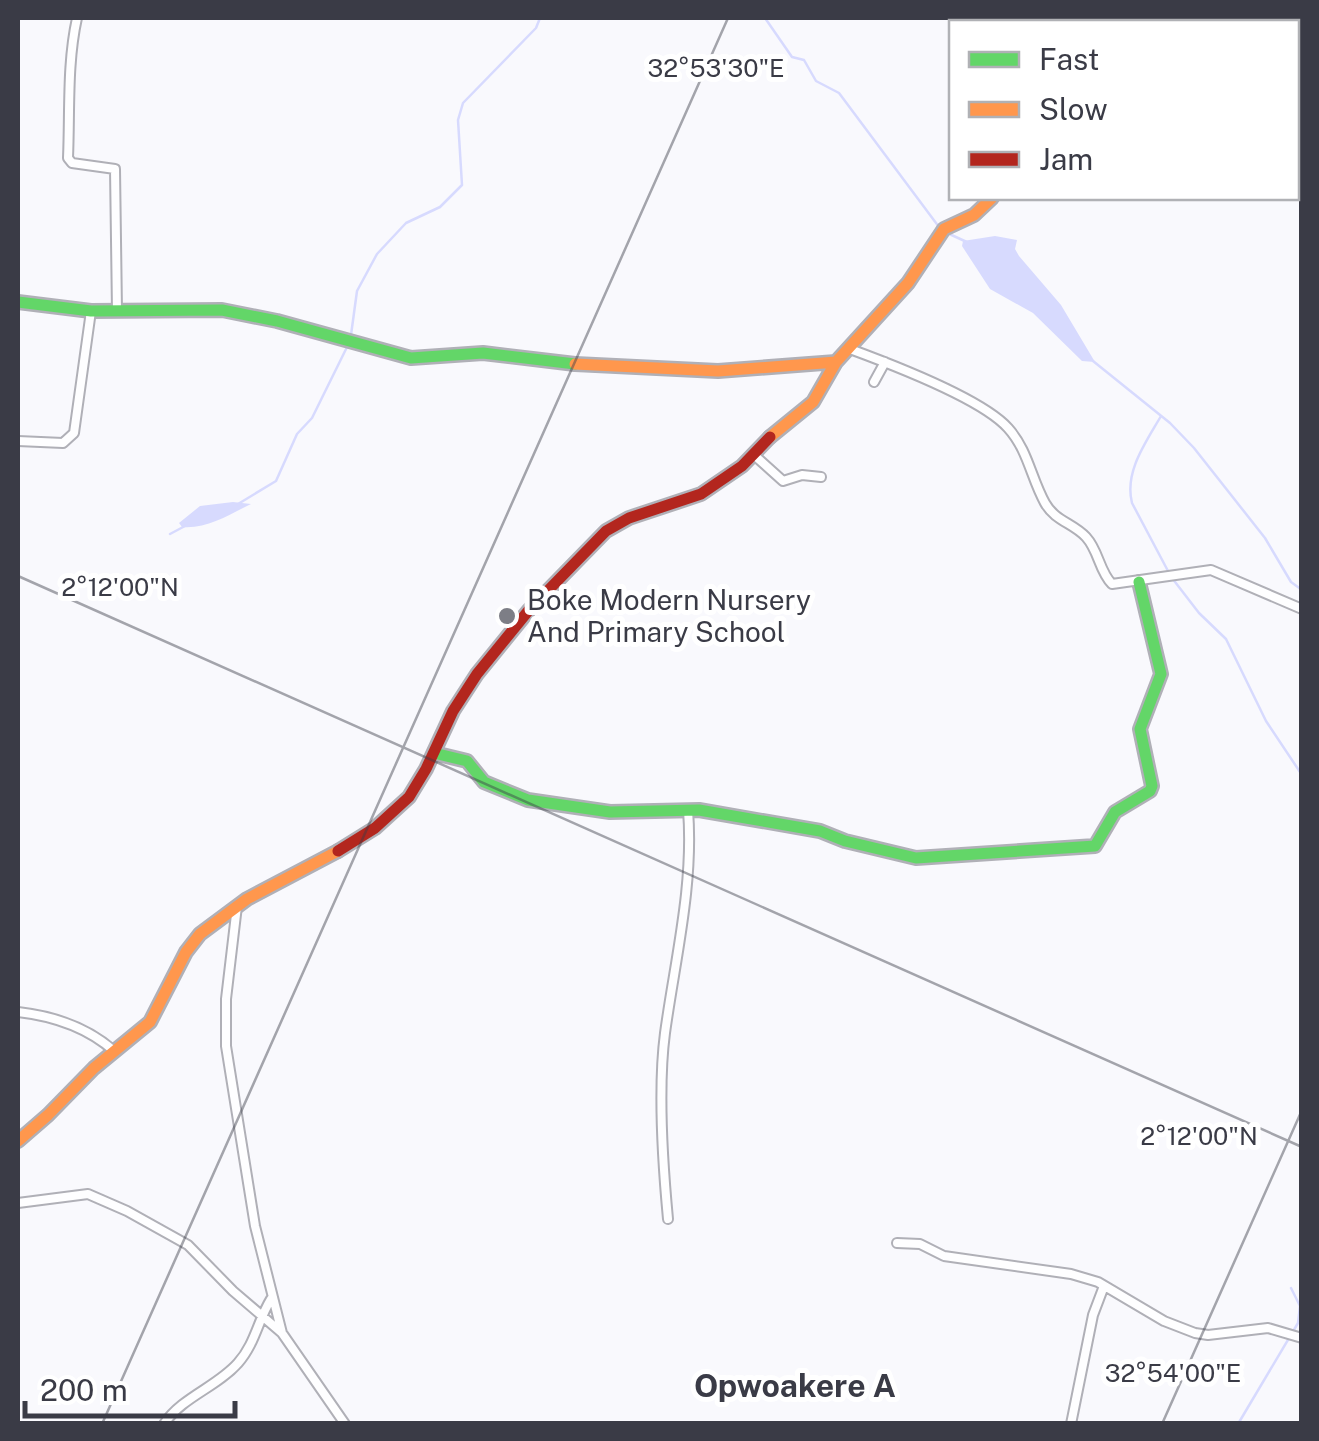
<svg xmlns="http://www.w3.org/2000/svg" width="1319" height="1441" font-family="'Public Sans',sans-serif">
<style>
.water{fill:#d7dafe}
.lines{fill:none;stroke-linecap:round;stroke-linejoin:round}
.stream{stroke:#d7dafe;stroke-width:2.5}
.street-casing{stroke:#b0b0b7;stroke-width:12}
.fast-casing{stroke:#b0b0b7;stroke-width:16}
.slow-casing{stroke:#b0b0b7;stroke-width:16}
.jam-casing{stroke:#b0b0b7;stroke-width:16}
.street{stroke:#fefeff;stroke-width:8}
.fast{stroke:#63d668;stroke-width:11}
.slow{stroke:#ff974d;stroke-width:11}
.jam{stroke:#b3261e;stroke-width:11}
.ticks{fill:none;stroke:#3a3b46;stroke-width:2.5;stroke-opacity:0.45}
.poi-dot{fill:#7d7e86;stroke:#fff;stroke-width:4}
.labels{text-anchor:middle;stroke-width:10;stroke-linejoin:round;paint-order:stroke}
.poi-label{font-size:28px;fill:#3a3b46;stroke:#fff;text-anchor:start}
.quarter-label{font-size:32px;font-weight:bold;fill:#3a3b46;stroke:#fff}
.ticks-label{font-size:25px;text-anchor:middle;fill:#3a3b46;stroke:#fff;stroke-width:10;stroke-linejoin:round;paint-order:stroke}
</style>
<rect width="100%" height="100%" fill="#f9f9fd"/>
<path class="water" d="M995 236 1017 240 1015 249 1019 256 1061 305 1095 362 1082 361 1033 313 990 289 962 246 963 241Z
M233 502 251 504C228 515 208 529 182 527L179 523 200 506Z"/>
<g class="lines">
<path class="stream" d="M765 18 792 57 804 60 816 81 839 93 939 227
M945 232 969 243
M351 335 357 291 377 254 406 223 440 207 462 185 458 120 463 103 536 28 540 18
M1093 361 1170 423 1194 448 1265 538 1291 582 1302 590
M1161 416C1146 442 1124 472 1132 503L1168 571
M238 504 276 481 297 434 312 418 349 343
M170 534 185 526
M1172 578 1199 613 1226 639 1266 721 1302 775
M1238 1424 1298 1323 1300 1306 1291 1288"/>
<g class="street-casing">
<path id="street" d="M77 18C67 63 70 111 68 158L72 163 115 169 117 311
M1203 22 1210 18
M850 349C888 363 982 399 1008 428 1028 450 1031 478 1045 503 1055 521 1073 523 1086 537 1099 551 1099 571 1112 584L1211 570 1302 609
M874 382 885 362
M18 441 63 443 74 433 91 311
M754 455 783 481 802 475 821 477
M237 906 226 999V1046L255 1226 282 1333
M18 1012C53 1016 87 1027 114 1051
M18 1203 88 1194 127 1211 188 1245 233 1291 282 1333 345 1424
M668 1219C663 1166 658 1086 665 1033 675 960 694 885 688 810
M897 1243 920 1244 944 1256 1071 1274 1098 1282 1164 1321 1195 1333 1208 1335 1268 1328 1302 1338
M164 1424C182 1397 217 1387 238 1363 255 1344 258 1320 271 1299
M1071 1424 1093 1315 1104 1286"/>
</g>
<g class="fast-casing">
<path id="fast" d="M18 302 91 311 222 310 277 321 411 358 483 353 575 364
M434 753 467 761 484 782 528 800 610 812 699 810 820 831 845 841 916 858 1095 846 1115 812 1150 791 1152 786 1140 729 1161 674 1139 582"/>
</g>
<g class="slow-casing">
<path id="slow" d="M575 364 718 371 836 362
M770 437 813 402 836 362 908 283 944 229 974 215 992 198
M18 1141 48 1115 94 1068 150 1022 186 952 200 934 247 899 338 851"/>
</g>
<g class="jam-casing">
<path id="jam" d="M338 851 375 828 409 797 426 769 453 711 477 674 529 610 606 531 629 518 701 494 742 466 770 437"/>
</g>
<use href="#street" class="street"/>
<use href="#fast" class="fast"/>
<use href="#slow" class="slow"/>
<use href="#jam" class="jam"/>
</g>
<path class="ticks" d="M1131 18 1142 22M1296 91 1302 93M18 576 1302 1147M102 1424 728 18M1162 1424 1302 1110"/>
<circle class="poi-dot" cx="507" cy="616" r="10"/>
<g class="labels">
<g class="poi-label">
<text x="527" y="610">Boke Modern Nursery<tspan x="527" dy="32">And Primary School</tspan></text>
</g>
<g class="quarter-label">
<text x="795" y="1397">Opwoakere A</text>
</g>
</g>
<g class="ticks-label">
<text x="716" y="77">32°53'30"E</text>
<text x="120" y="596">2°12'00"N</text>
<text x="1199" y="1145">2°12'00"N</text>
<text x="1173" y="1382">32°54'00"E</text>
</g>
<rect width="1319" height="1441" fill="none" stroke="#3a3b46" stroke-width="40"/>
<rect x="949" y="20" width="350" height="180" fill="#ffffff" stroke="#b0b1b5" stroke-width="2.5"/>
<rect x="969" y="52" width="50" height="15" fill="#63d668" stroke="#b0b1b5" stroke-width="2.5"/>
<text x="1039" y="70" font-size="30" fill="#3a3b46">Fast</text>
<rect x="969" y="102" width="50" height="15" fill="#ff974d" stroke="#b0b1b5" stroke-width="2.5"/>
<text x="1039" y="120" font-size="30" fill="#3a3b46">Slow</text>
<rect x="969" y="152" width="50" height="15" fill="#b3261e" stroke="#b0b1b5" stroke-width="2.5"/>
<text x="1039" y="170" font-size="30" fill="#3a3b46">Jam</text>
<path d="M25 1401v15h210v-15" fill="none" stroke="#3a3b46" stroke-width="5"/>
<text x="40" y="1401" font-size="30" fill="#3a3b46" stroke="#ffffff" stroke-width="8" paint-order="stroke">200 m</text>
</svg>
